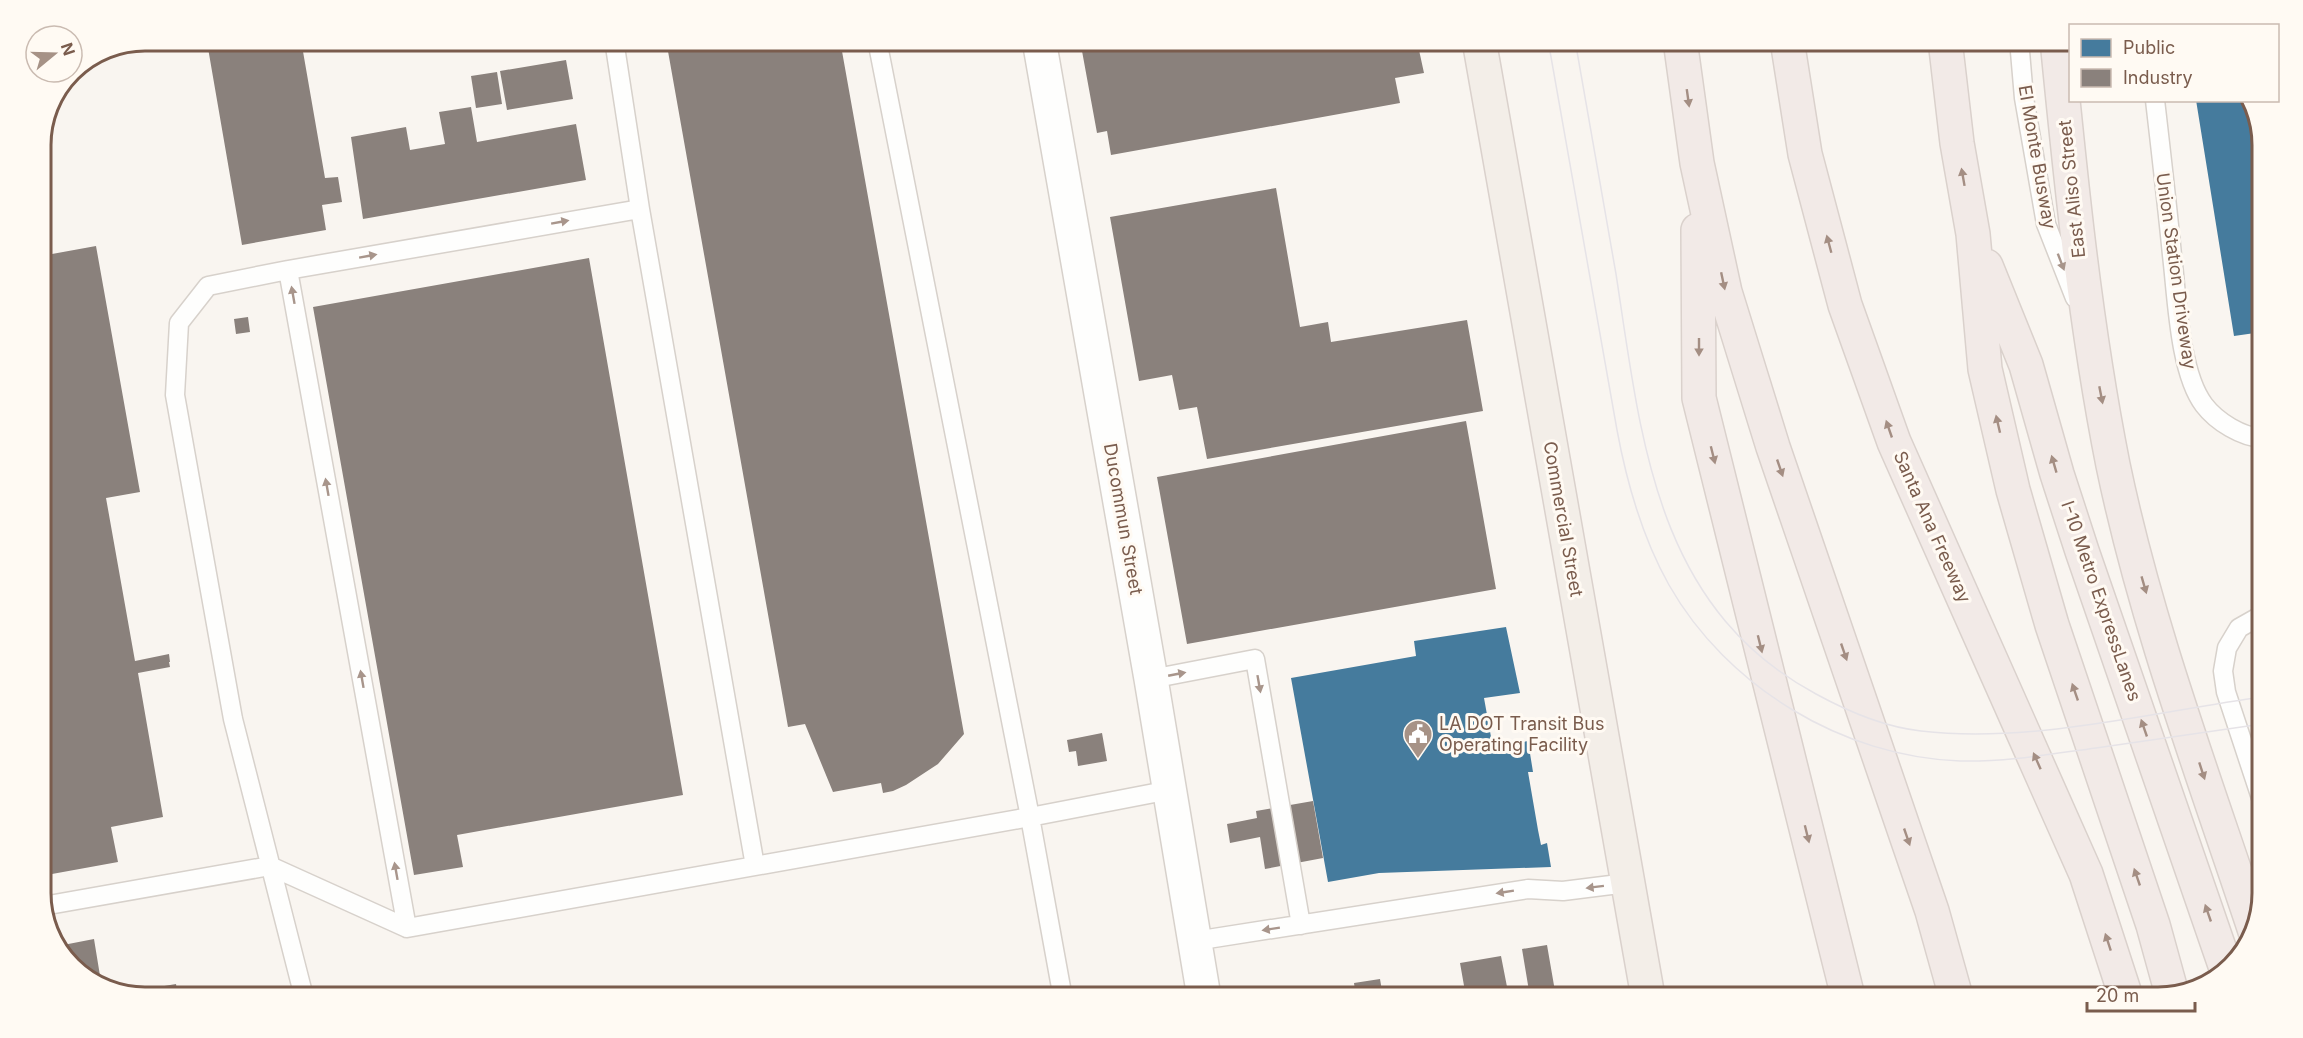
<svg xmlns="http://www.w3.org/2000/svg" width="2303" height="1038" font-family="Inter,sans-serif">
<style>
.public{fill:#457b9d}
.industry{fill:#8a817c}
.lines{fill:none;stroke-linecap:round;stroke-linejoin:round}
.service-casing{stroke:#d7d1cb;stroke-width:21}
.minor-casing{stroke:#d7d1cb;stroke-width:36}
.primary-casing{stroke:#dad1cc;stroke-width:36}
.motorway-casing{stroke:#dad1cc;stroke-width:36}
.service{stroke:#fefefd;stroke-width:18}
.minor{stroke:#fefefd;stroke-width:33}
.primary{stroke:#f3eee8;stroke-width:33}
.motorway{stroke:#f2eae7;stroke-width:33}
.tram{stroke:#e6e3e7;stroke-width:1.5}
.oneway{fill:#a48e83}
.oneway2{fill:#a8958b}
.labels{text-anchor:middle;stroke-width:6;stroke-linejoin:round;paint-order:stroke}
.street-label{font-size:18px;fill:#7a5c4d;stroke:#fffaf3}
.poi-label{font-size:18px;fill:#7a5c4d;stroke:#fffaf3;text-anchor:start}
.rim{fill:none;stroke:#7a5c4d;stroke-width:3}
</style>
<rect width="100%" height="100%" fill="#f9f5f0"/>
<path class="public" d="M2196 100H2250L2262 138V332L2234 336Z
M1506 627 1520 693 1484 698 1493 748 1528 741 1533 772H1528L1538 830 1541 845 1547 843 1551 867 1379 873 1328 882 1291 678 1416 656 1414 641Z"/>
<path class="industry" d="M249 40H301L325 178 338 177 342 202 322 205 326 230 242 245 208 48Z
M666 40H840L964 734 938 764 906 785 893 791 883 793 881 783 833 792 805 724 788 727Z
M1080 40H1423L1425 49 1419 50 1424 73 1395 78 1400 103 1111 155 1107 131 1097 133Z
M566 60 573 99 507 110 500 71Z
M497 72 502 104 476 108 471 76Z
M471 107 477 142 576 124 586 180 363 219 351 137 406 127 410 150 445 144 439 112Z
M1276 188 1300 327 1328 322 1331 342 1467 320 1483 411 1207 459 1197 407 1179 410 1172 375 1139 381 1110 217Z
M96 246 140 492 106 498 135 661 169 654 170 662H169L170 667 138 673 163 817 111 827 118 862 41 876V256Z
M589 258 683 795 457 835 463 867 414 875 313 307Z
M248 317 250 332 236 334 234 319Z
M1466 421 1496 589 1187 644 1157 477Z
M1102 733 1107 761 1078 766 1076 751 1069 752 1067 740Z
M1313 801 1323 858 1265 869 1260 837 1230 843 1227 824 1257 818 1256 811Z
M94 939 102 988 62 956 58 946Z
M1547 945 1556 997H1530L1522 949Z
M1501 956 1509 997H1466L1460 963Z
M1380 979 1383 997H1356L1354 983Z
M176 984 178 997 145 998 123 993Z"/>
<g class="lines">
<g class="service-casing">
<path id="service" d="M614 40 640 209 755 866
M877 40 1030 817 1062 993 1059 997
M2019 40 2024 98 2046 224 2075 298
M2155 100C2161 152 2167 203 2172 255 2177 296 2179 372 2204 405 2217 422 2242 437 2262 438
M288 270 407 928
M2262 615 2239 628 2227 648 2223 671 2226 692 2262 801
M1151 679 1255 659 1301 925
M43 906 270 866 407 928 1030 817 1170 790
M1195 941 1528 889 1563 891 1627 883
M304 997 233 719 175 395 179 323 208 286 288 270 640 209"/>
</g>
<g class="minor-casing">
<path id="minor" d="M1039 40 1151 679 1204 997"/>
</g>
<g class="primary-casing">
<path id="primary" d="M1479 40 1648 997"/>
</g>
<g class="motorway-casing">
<path id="motorway" d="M1680 40 1697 163 1725 292 1773 447 1932 911 1956 997
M1787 40 1805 154 1845 305 1894 442 2086 874 2126 997
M1945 40 1957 143 1973 234 1985 369 2013 490 2052 625 2153 925 2172 994
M2057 40C2071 183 2085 324 2113 465 2146 624 2204 777 2255 931
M1698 230 1699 398 1848 997
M1986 266 2026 365 2057 474 2082 551 2226 968"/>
</g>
<use href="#service" class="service"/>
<use href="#minor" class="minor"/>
<use href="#primary" class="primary"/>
<use href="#motorway" class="motorway"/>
<path class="tram" d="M1548 40 1617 430C1627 484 1642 537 1669 585 1727 687 1843 757 1960 761 2006 762 2051 754 2096 748 2151 740 2207 732 2262 724
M1575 40C1589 118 1603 196 1616 274 1641 436 1654 607 1816 694 1847 711 1885 727 1921 731 2031 744 2153 712 2262 697
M70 74 149 40"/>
</g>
<defs><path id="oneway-solid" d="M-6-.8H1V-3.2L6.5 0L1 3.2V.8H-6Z" transform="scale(1.5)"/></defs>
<g class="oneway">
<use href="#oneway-solid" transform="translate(1688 98) rotate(82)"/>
<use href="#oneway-solid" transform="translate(1963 177) rotate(-100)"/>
<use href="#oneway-solid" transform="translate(1829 244) rotate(-105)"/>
<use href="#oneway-solid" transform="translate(1723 281) rotate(78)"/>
<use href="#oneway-solid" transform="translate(1699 347) rotate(90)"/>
<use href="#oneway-solid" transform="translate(2101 395) rotate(79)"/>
<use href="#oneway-solid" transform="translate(1998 424) rotate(-103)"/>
<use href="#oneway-solid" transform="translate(1889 429) rotate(-109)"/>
<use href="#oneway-solid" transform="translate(1713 455) rotate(76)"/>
<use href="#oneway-solid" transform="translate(2054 464) rotate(-106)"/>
<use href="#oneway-solid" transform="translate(1780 468) rotate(71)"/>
<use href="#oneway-solid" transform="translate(2144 585) rotate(74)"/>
<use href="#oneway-solid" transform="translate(1760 644) rotate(76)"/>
<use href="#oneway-solid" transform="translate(1844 652) rotate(71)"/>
<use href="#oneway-solid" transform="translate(2075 692) rotate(-109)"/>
<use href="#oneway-solid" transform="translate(2144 728) rotate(-109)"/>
<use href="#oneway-solid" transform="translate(2037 761) rotate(-114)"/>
<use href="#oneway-solid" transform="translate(2202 771) rotate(72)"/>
<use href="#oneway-solid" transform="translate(1807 834) rotate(76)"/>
<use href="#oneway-solid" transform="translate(1907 837) rotate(71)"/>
<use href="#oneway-solid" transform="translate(2137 877) rotate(-109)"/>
<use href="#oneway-solid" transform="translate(2208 913) rotate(-109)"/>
<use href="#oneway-solid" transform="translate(2108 942) rotate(-108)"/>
</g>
<g class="oneway2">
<use href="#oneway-solid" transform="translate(560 222) rotate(-10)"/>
<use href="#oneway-solid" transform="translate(368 256) rotate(-10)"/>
<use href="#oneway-solid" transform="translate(2061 262) rotate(69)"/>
<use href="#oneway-solid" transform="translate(293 295) rotate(-100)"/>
<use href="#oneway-solid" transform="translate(327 487) rotate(-100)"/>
<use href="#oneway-solid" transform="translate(1177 674) rotate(-11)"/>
<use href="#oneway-solid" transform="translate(362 679) rotate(-100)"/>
<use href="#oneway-solid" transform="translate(1259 684) rotate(80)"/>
<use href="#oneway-solid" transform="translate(396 871) rotate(-100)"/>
<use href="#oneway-solid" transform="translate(1595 887) rotate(173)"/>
<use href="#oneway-solid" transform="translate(1505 892) rotate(171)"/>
<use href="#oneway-solid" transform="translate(1271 929) rotate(171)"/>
</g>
<defs>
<g id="civic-pin" transform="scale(1.5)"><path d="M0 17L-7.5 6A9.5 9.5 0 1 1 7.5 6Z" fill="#a69286" stroke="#fffaf3"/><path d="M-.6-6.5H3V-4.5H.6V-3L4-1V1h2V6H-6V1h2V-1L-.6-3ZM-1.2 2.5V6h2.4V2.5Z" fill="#fff"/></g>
</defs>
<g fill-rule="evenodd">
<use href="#civic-pin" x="1418" y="734"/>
</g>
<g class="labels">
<g class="street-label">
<text transform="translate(2037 157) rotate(80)" y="6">El Monte Busway</text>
<text transform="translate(2072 189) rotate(-96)" y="6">East Aliso Street</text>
<text transform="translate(2176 271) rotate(82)" y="6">Union Station Driveway</text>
<text transform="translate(1123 519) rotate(80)" y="6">Ducommun Street</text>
<text transform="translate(1563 519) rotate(80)" y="6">Commercial Street</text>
<text transform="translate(1932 527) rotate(66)" y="6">Santa Ana Freeway</text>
<text transform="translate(2101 601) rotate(71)" y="6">I-10 Metro ExpressLanes</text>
</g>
<g class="poi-label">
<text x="1439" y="730">LA DOT Transit Bus<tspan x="1439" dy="21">Operating Facility</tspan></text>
</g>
</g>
<path d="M0 0H2303V1038H0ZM145 51H2158A94 94 0 0 1 2252 145V893A94 94 0 0 1 2158 987H145A94 94 0 0 1 51 893V145A94 94 0 0 1 145 51Z" fill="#fffaf3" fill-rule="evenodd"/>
<path class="rim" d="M145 51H2158A94 94 0 0 1 2252 145V893A94 94 0 0 1 2158 987H145A94 94 0 0 1 51 893V145A94 94 0 0 1 145 51Z"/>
<rect x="2069" y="24" width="210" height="78" fill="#fffaf3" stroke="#cabbb1" stroke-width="1.5"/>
<rect x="2081" y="39" width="30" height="18" fill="#457b9d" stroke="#cabbb1" stroke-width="1.5"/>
<text x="2123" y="54" font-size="18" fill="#7a5c4d">Public</text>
<rect x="2081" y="69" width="30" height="18" fill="#8a817c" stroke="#cabbb1" stroke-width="1.5"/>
<text x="2123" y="84" font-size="18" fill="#7a5c4d">Industry</text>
<g transform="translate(54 54) rotate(71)"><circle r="28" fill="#fffaf3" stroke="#cabbb1" stroke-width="1.5"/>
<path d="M0-4.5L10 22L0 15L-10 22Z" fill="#a69286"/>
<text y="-9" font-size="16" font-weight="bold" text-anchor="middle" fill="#7a5c4d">N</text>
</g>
<path d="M2087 1002v9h108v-9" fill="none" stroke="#7a5c4d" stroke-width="3"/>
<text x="2096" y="1002" font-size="18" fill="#7a5c4d" stroke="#fffaf3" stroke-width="4.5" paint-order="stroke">20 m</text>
</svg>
